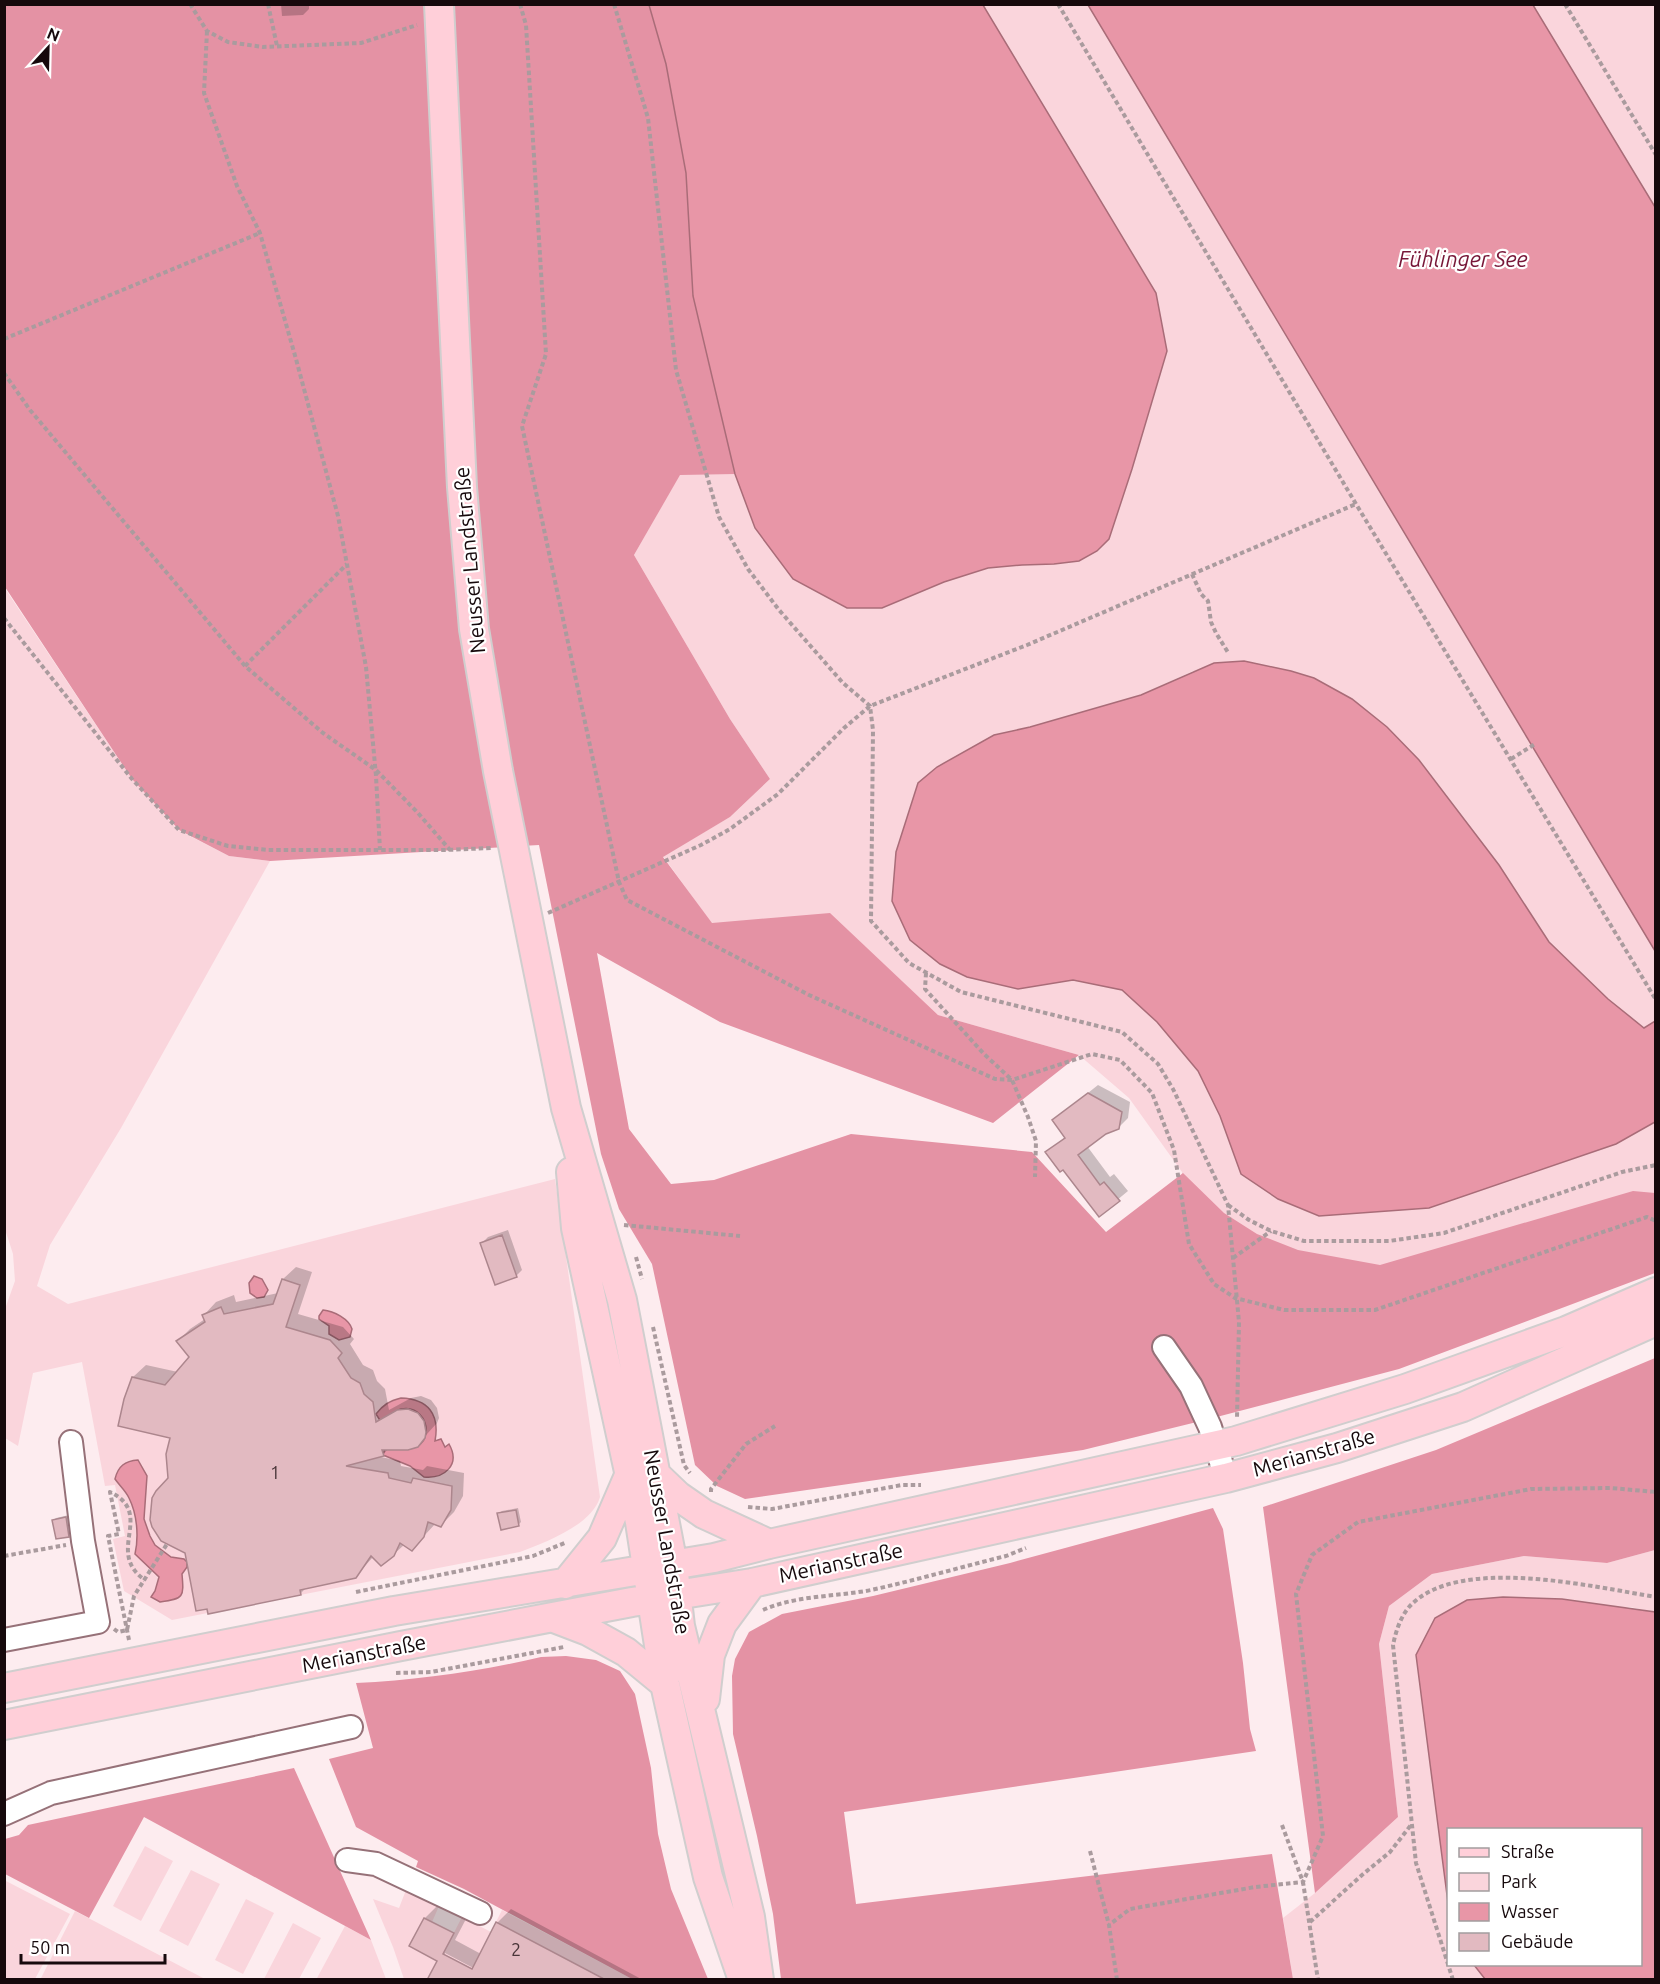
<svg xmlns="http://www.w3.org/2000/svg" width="1660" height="1984" font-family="Ubuntu,sans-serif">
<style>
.green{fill:#fad5dc}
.forest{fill:#e492a4}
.water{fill:#e896a7;stroke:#a96c78;stroke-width:1.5}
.shadow{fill:#0003;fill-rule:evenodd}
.building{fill:#e2bac1;stroke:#ac868d;stroke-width:1.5}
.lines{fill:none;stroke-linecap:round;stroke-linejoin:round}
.minor-casing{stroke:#967178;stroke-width:26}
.major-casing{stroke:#d0cece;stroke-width:32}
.path{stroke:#aa9b9e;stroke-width:4;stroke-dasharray:4.5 3;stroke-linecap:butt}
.minor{stroke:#fff;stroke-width:22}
.major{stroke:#ffcfd9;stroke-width:28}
.labels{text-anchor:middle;stroke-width:4.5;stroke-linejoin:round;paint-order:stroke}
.number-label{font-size:18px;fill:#493539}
.street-label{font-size:21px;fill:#16090c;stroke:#fff}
.water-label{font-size:22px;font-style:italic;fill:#771738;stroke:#fff}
</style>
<rect width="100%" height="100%" fill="#fdecef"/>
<path class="green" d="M983 5H1088L1655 951V1021L1645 1028 1608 999 1549 942 1499 865 1419 760 1387 727 1193 671 1141 695 1030 727 994 735 918 783 896 852 892 901 911 940 1018 989 1073 980 1122 990 1157 1022 1198 1071 1220 1116 1278 1199 1319 1216 1429 1208 1616 1144 1655 1122V1200L1399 1292 1183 1237 1182 1172 1129 1098 1079 1055 938 1015 830 914 712 924 663 856 730 817 770 779 730 719 634 555 680 474H735L755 528 882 608C916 593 952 575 988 568 1010 564 1033 565 1054 564L1156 293Z
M1533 5H1655V207Z
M4 587 132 779 178 830 229 856 270 861 121 1128 50 1245 37 1286 68 1304 555 1179 600 1497C592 1525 546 1542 520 1552L172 1620 124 1591 113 1539 125 1536 115 1485 105 1486 82 1362 33 1373 18 1446 5 1438V1309L15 1281 13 1254 4 1226Z
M1655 1550V1612L1630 1607 1435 1618 1448 1903V1964L1474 1965 1485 1979H1293L1283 1918 1315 1893 1398 1817 1379 1644 1389 1606 1432 1574 1524 1556 1607 1563Z
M145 1846 173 1861 141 1921 113 1906Z
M191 1870 220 1884 188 1946 159 1931Z
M4 1880 70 1914 35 1979H5Z
M406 1890 439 1906 432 1922 424 1918 409 1946 437 1961 427 1979H404L393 1947 373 1899 399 1908Z
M246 1899 274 1913 243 1974 215 1960Z
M502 1910 632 1979H606L496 1922Z
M75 1911 205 1979 40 1980Z
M462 1917 491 1932 472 1969 443 1954Z
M293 1923 321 1938 299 1979H264Z
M345 1926 371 1940 386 1979 316 1980Z"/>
<path class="forest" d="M4 5H649L666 64 686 173 693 296 735 474 680 475 634 555 730 719 770 779 730 817 663 857 712 923 830 913 938 1015 1079 1055 993 1123 720 1022 597 953 629 1129 671 1184 714 1180 851 1134 1032 1152 1106 1232 1183 1173 1224 1213 1257 1234 1298 1250 1380 1265 1633 1191 1655 1193V1273L1399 1369 1209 1419 1083 1450 745 1499 717 1486 695 1465 652 1264 619 1209 601 1154 539 845 270 861 229 856 179 830 132 779 5 587Z
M1655 1358V1550L1607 1563 1524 1556 1432 1574 1389 1606 1379 1644 1398 1817 1315 1893 1263 1507 1436 1450Z
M1213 1508 1223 1529 1243 1663 1250 1729 1256 1751 844 1812 856 1904 1272 1854 1293 1979H781L773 1914 757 1836 733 1734 732 1676 735 1659 749 1632 782 1614 873 1596 1010 1563Z
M541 1657 566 1656 596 1660 620 1671 635 1694 651 1768 658 1834 671 1889 708 1979H632L464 1889 416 1867 418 1861 356 1827 329 1759 373 1748 356 1683C418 1680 481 1671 541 1657Z
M294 1768 371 1940 144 1817 89 1918 5 1874V1839L19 1835 28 1825Z"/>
<path class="water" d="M649 5H983L1156 293 1167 351 1132 469 1109 539 1097 551 1079 561 1054 564 1022 565 988 568 944 582 882 608H847L793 579 755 528 735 474 693 296 686 173 666 64Z
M1088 5H1533L1655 207V951Z
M1244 661 1291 671 1314 678 1352 699 1387 727 1419 760 1499 865 1549 942 1608 999 1644 1028 1655 1021V1122L1616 1144 1429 1208 1319 1216 1278 1199 1241 1174 1220 1116 1198 1071 1157 1022 1122 990 1073 980 1018 989 967 977 940 964 910 940 892 901 896 852 918 783 937 767 994 735 1030 727 1141 695 1214 663Z
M254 1276 262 1279 268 1290 264 1297 257 1298 250 1293 249 1283Z
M323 1310C334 1311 349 1319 352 1329L350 1337 339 1340 329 1334V1326L319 1319V1316Z
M401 1398C428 1399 440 1414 435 1441L441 1439 445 1447 449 1444C461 1465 444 1479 424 1477L410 1466 383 1455 386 1445C441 1465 433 1402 401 1409 394 1411 387 1418 381 1422L376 1414C383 1405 389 1401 401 1398Z
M138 1460 147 1476 144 1519 150 1536 155 1545 171 1557 184 1559 187 1562V1567L182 1574C184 1597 184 1599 160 1602L151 1597 155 1591 159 1577 135 1554C139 1536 137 1514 129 1498 126 1491 119 1485 115 1479 118 1466 125 1461 138 1460Z
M1503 1597 1562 1599 1655 1612V1979H1485L1474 1965 1640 1964V1830H1448V1903L1416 1655 1435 1618 1467 1600Z"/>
<path class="shadow" d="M281 4H309V9L303 15 282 16Z
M1098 1085 1130 1102 1128 1118 1118 1128 1105 1133 1087 1146 1110 1177 1114 1174 1128 1191 1099 1215 1064 1168 1047 1153 1066 1136 1054 1120Z
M508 1230 522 1270 516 1276 482 1243 488 1237Z
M296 1267 312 1272 298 1314 343 1327 354 1339 350 1344 363 1365 373 1370 377 1381 385 1389 389 1410 411 1398 421 1396 431 1400 437 1408 439 1418 437 1423 417 1445 389 1448 381 1457 400 1461 401 1466 423 1470 427 1466 464 1473 463 1496 454 1512 441 1525 436 1523 412 1549 405 1544 393 1555 373 1557 356 1576 308 1586 300 1594 169 1479 172 1437 133 1377 146 1365 178 1372 191 1357 178 1341 190 1329 205 1319 204 1315 216 1302 234 1295 236 1302 278 1293 283 1279Z
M518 1508 521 1522 518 1525 499 1513 502 1511Z
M69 1515 71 1532 68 1535 54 1520 56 1518Z
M438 1905 466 1919 455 1940 481 1954 498 1922 511 1909 643 1980H429L439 1960 411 1946 425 1918ZM445 1953 479 1971 478 1973 445 1956Z"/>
<path class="building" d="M1088 1093 1122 1112 1119 1129 1106 1134 1078 1155 1100 1185 1104 1182 1120 1201 1099 1217 1063 1170 1060 1172 1045 1152 1065 1138 1052 1120Z
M502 1235 517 1277 495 1285 480 1243Z
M282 1279 300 1285 286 1327 330 1340 342 1353 338 1358 351 1378 360 1383 364 1394 373 1402 376 1422 397 1410 408 1409 418 1413 424 1421 426 1432 425 1438 418 1447 408 1450H382L384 1456 346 1466 388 1473 389 1478 411 1483 413 1478 452 1486 451 1510 441 1527 428 1522 424 1537 412 1551 400 1543 394 1556 381 1566 371 1556 356 1578 300 1590 301 1595 208 1614 207 1609 196 1611 185 1553 161 1541 152 1527 150 1520 152 1498 156 1491 168 1478 166 1454 170 1438 118 1426 124 1399 132 1377 165 1385 189 1357 176 1341 205 1322 202 1315 221 1307 224 1314 273 1304Z
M516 1510 519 1526 501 1530 497 1513Z
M66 1517 69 1537 56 1539 52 1520Z
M424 1918 454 1933 443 1954 472 1969 496 1922 606 1980H427L437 1961 409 1946Z"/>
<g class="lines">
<g class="minor-casing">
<path id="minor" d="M1164 1347 1191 1386 1210 1427 1226 1478
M4 1640 98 1622 83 1541 71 1442
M4 1814 51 1793 351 1727
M347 1860 376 1864 480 1913"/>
</g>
<g class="major-casing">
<path id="major" d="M439 4 462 487 474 629 498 771 566 1108 622 1300 673 1565 680 1626 750 1917 759 1980
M571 1172 576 1228 640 1522 665 1684 708 1877 743 1980
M656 1475 678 1496 704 1514 769 1544
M565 1584 602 1538 631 1471
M554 1618 588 1631 626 1652 665 1684
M4 1688 394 1611 714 1558 769 1544 1236 1441 1405 1389 1566 1331 1656 1292
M705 1699 710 1655 722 1624 752 1583
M4 1725 401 1646 632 1602 752 1583 1226 1478 1337 1448 1463 1407 1656 1321"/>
</g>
<path class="path" d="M190 4 207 31 228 42 263 47 361 43 417 25
M268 4 277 46
M520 4 526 25 546 354 522 426 619 882 627 900 809 995 995 1079 1012 1080 1092 1054 1120 1060 1152 1093 1174 1150 1189 1244 1214 1284 1235 1298 1284 1310H1375L1647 1217 1656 1221
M614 4 648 118 676 370 719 517 748 569 779 610 843 683 870 706 873 730 871 921 909 963 961 992 1122 1032 1158 1064 1173 1089 1228 1205 1239 1322 1237 1418
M1058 4 1356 504 1656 1000
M1565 4 1656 155
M207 31 204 93 237 186 260 233 296 359 338 516 366 667 376 776 380 850
M4 339 260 233
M4 373 30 410 245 666 323 733 376 770 418 813 450 850
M1192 574 1201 594 1208 601 1211 622 1216 633 1229 654
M4 618 132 779 179 830 228 846 268 850H445L491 848
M245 666 347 564
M1511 759 1535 744
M548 913 701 845 730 829 778 794 844 728 870 706 1027 645 1356 504
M926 973 925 989 984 1054 1012 1080 1028 1117 1036 1141 1035 1177
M1228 1205 1249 1220 1271 1231 1304 1241H1389L1444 1233 1622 1172 1656 1165
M624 1225 740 1236
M636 1257 642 1279
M1233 1258 1271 1231
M653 1327 684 1465 690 1473
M711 1492V1489L746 1444 775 1426
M748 1507 772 1509 902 1485H921
M4 1556 66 1545
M356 1592 533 1556 567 1542
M763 1610C797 1595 835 1597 871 1590 917 1580 961 1567 1006 1556L1026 1548
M114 1629 118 1632 127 1630 134 1596 167 1544
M129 1640 108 1536 119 1534 110 1492C156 1514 104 1552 145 1580
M396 1673 431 1672 564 1647
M1282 1825 1303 1882 1318 1980
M1090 1851 1109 1925
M1310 1922 1362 1875 1390 1852 1411 1825
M1117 1980 1109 1925 1130 1909 1255 1887 1303 1882 1323 1836 1296 1594 1312 1555 1358 1522 1531 1489 1611 1488 1656 1492
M1453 1980 1416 1863 1393 1645C1396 1631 1400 1618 1409 1607 1457 1554 1593 1587 1656 1597"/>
<use href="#minor" class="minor"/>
<use href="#major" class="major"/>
</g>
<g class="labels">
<g class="number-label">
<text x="275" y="1479">1</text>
<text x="516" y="1956">2</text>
</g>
<g class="street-label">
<text transform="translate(470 560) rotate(-95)" y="7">Neusser Landstraße</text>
<text transform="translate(1314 1453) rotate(-16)" y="7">Merianstraße</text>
<text transform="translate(667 1542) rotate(80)" y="7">Neusser Landstraße</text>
<text transform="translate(841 1563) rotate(-12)" y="7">Merianstraße</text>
<text transform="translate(364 1654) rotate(-11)" y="7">Merianstraße</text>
</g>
<g class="water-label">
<text x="1463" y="267">Fühlinger See</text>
</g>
</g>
<rect width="1660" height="1984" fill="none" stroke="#16090c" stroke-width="12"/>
<rect x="1447" y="1828" width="195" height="138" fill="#ffffff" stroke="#a29d9e" stroke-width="1.5"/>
<rect x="1459" y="1848" width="30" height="9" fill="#ffcfd9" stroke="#a29d9e" stroke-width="1.5"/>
<text x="1501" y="1858" font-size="18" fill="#16090c">Straße</text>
<rect x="1459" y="1873" width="30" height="18" fill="#fad5dc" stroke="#a29d9e" stroke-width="1.5"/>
<text x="1501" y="1888" font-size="18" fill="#16090c">Park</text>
<rect x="1459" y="1903" width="30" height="18" fill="#e896a7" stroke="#a29d9e" stroke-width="1.5"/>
<text x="1501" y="1918" font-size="18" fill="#16090c">Wasser</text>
<rect x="1459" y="1933" width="30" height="18" fill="#e2bac1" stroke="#a29d9e" stroke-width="1.5"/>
<text x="1501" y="1948" font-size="18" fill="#16090c">Gebäude</text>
<g transform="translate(48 48) rotate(22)" stroke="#ffffff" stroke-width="4.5" paint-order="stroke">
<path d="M0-4.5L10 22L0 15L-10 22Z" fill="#16090c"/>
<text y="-9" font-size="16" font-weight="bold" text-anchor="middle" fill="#16090c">N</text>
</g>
<path d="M21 1954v9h144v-9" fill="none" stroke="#16090c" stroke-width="3"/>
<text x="30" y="1954" font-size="18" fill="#16090c" stroke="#ffffff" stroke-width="4.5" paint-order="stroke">50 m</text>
</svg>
